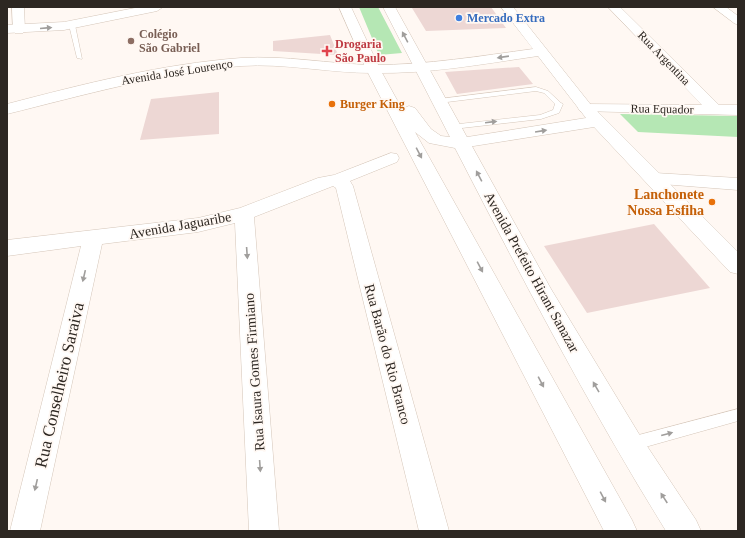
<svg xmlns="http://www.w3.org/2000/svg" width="745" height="538" font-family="Georgia,serif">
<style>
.green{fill:#b5e7b4}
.building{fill:#edd7d4}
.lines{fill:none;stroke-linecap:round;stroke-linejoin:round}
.service-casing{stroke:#d5c6b9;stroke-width:1}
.minor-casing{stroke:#d5c6b9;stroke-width:1}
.tertiary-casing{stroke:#d5c6b9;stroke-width:1}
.secondary-casing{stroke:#d5c6b9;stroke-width:1}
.primary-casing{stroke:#d5c6b9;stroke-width:1}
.service{fill:#fff;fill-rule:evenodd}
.minor{fill:#fff;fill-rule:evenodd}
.tertiary{fill:#fff;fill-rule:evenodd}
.secondary{fill:#fff;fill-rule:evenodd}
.primary{fill:#fff;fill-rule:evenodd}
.oneway{fill:#a09e9c}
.shop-dot{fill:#3f7fe0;stroke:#fff8f3;stroke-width:1.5}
.education-dot{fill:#8d6e63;stroke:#fff8f3;stroke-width:1.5}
.health-dot{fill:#e0444e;stroke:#fff8f3;stroke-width:1.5}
.food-dot{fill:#e8710a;stroke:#fff8f3;stroke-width:1.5}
.labels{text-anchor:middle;stroke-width:3.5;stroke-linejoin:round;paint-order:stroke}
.far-shop-label{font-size:12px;font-weight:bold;fill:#366cbe;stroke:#fff8f3;text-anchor:start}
.far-education-label{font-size:12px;font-weight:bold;fill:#785e54;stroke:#fff8f3;text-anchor:start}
.far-health-label{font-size:12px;font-weight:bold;fill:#be3a42;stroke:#fff8f3;text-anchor:start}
.far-street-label{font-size:12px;fill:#2d2722;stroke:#fff8f3}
.far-food-label{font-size:12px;font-weight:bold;fill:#c56008;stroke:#fff8f3;text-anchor:start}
.food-label{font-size:14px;font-weight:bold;fill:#c56008;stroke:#fff8f3;text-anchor:end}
.street-label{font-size:14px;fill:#2d2722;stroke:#fff8f3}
.near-street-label{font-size:17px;fill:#2d2722;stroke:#fff8f3}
</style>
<rect width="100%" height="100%" fill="#fff8f3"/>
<path class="green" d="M359 7H378L402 53 379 55Z
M620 114 738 116V137L638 132Z"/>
<path class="building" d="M444 7H491L506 28 426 31 412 8Z
M330 35 338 55 273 51V41Z
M519 67 533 84 457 94 445 72Z
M219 92V134L140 140 151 99Z
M654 224 710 288 587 313 544 246Z"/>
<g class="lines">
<g class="service-casing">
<path id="service" d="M72 23 75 25 82 59 77 58 69 25Z
M536 87 548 91 561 103 563 104 559 113 541 119 453 129H450V125L540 115 553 110 555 104 544 93 536 91 439 103 436 101 439 99Z
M738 409V421L631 451 626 449 624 444 626 439 631 437Z"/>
</g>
<g class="minor-casing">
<path id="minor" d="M12 7H24L25 30 23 33H15L13 30Z
M608 7H620L719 105H738V115L580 111 578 108 580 105 585 104 702 105Z
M713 7H726L738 16V25L734 23Z
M391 153 397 154 399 158 397 162 350 181 353 186 449 531H419L336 188 333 186 254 217 279 531H249L235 223 198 232 102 244 40 531H10L81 246 7 256V240L198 218 240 208 318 178 334 175Z
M655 173 738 178V190L649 183 646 179 649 175Z"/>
</g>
<g class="tertiary-casing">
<path id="tertiary" d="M140 7H163L157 11 64 30 7 33V25L64 22Z"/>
</g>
<g class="secondary-casing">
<path id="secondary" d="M501 7H513L591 105 738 252V274L730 272 594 127 461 148 455 147 452 143 455 139 461 138 586 118 538 56C483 64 429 74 373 73 329 73 285 63 241 66 161 73 84 95 7 114V104C84 84 161 64 241 58 285 55 329 64 373 65 427 65 480 56 533 49Z"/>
</g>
<g class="primary-casing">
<path id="primary" d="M339 7H351L380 69 402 109 409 106 415 108 431 129 441 136 450 137 383 7H395L551 289 639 434 696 520 701 531H666C589 407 522 278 455 148L429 143 415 132 632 520 637 531H604L366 69Z"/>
</g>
<use href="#service" class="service"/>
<use href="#minor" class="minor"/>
<use href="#tertiary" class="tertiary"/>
<use href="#secondary" class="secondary"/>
<use href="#primary" class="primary"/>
</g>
<defs><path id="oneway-solid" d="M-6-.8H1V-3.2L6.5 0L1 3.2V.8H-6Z"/></defs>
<g class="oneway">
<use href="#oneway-solid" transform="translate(46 28) rotate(-5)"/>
<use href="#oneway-solid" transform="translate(405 37) rotate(-118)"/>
<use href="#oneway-solid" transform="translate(503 57) rotate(172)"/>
<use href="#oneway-solid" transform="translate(491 122) rotate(-7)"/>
<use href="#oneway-solid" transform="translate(541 131) rotate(-9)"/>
<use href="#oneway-solid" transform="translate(419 153) rotate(62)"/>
<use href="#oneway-solid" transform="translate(479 176) rotate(-118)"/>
<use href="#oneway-solid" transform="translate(247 253) rotate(86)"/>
<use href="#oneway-solid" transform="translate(480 267) rotate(62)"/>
<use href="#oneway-solid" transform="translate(84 276) rotate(103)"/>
<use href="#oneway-solid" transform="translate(541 382) rotate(62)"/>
<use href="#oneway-solid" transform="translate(596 387) rotate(-120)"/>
<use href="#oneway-solid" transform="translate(667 434) rotate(-15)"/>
<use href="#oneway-solid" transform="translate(260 466) rotate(86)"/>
<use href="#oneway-solid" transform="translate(36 485) rotate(103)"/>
<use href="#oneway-solid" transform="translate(603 497) rotate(62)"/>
<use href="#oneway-solid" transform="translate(664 498) rotate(-123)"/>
</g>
<circle class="shop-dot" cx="459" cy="18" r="4"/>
<circle class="education-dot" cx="131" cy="41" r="4"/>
<path class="health-dot" d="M325 45h4v4h4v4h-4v4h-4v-4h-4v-4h4z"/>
<g class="food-dot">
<circle cx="332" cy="104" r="4"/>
<circle cx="712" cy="202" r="4"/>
</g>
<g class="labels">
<g class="far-shop-label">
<text x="467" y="22">Mercado Extra</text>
</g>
<g class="far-education-label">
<text x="139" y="38">Colégio<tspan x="139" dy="14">São Gabriel</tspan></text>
</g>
<g class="far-health-label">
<text x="335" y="48">Drogaria<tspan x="335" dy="14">São Paulo</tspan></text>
</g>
<g class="far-street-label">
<text transform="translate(664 58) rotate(46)" y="4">Rua Argentina</text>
<text transform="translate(177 72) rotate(-9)" y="4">Avenida José Lourenço</text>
<text transform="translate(662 109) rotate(1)" y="4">Rua Equador</text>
</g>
<g class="far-food-label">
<text x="340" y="108">Burger King</text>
</g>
<g class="food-label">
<text x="704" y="199">Lanchonete<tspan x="704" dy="16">Nossa Esfiha</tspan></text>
</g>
<g class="street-label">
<text transform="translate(180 225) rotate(-10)" y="5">Avenida Jaguaribe</text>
<text transform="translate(532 272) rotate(61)" y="5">Avenida Prefeito Hirant Sanazar</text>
<text transform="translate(388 354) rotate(75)" y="5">Rua Barão do Rio Branco</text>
<text transform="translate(254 372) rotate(-94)" y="5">Rua Isaura Gomes Firmiano</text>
</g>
<g class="near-street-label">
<text transform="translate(59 385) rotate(-77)" y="6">Rua Conselheiro Saraiva</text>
</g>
</g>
<rect width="745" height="538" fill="none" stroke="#2d2722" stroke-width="16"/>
</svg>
